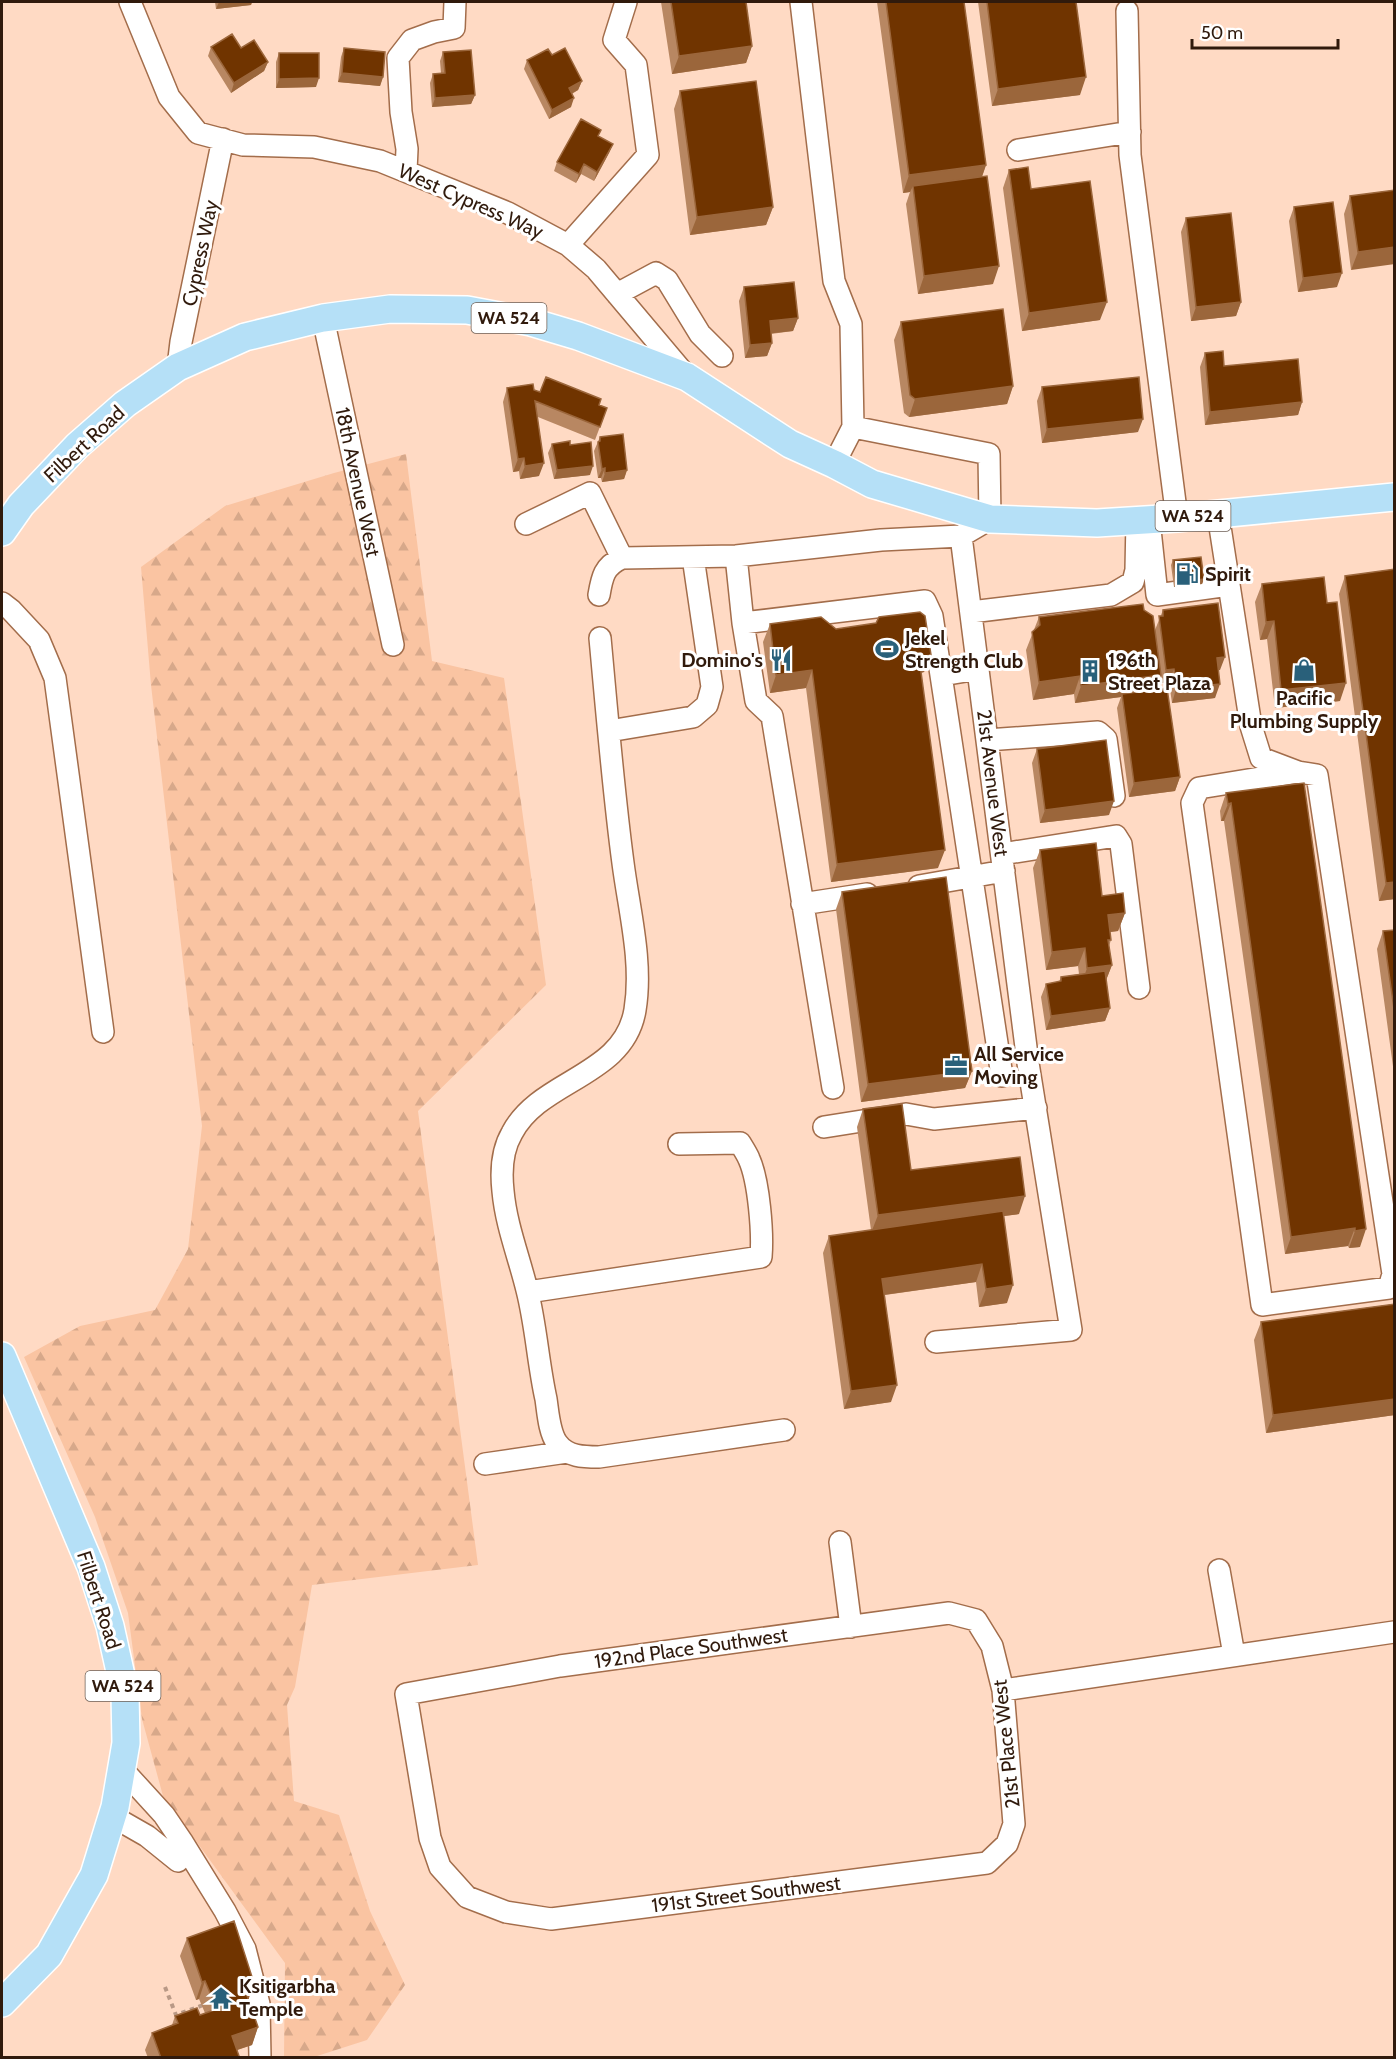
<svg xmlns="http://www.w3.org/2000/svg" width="1396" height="2059" font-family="Cabin,sans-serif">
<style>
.forest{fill:url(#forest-firs)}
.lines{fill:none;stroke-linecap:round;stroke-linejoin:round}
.minor-casing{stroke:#a36d4b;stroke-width:24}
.major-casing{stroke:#fff;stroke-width:30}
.path{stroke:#b99986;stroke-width:4;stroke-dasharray:4.5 4.5;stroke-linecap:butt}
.minor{stroke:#fff;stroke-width:21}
.major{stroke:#b5e0f7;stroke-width:27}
.wall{fill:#b88762}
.shaded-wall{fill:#9b663b}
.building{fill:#703400;stroke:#9b663b;stroke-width:1.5}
.labels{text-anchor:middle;stroke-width:6;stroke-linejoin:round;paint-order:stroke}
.shield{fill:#fff;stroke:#6e5f55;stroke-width:1.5}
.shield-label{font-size:18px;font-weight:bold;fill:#301a0c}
.street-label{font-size:20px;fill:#301a0c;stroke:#fff}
.poi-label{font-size:20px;font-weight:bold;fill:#301a0c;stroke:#fff;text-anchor:start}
</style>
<defs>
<pattern id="forest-firs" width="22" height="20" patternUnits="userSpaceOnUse" patternTransform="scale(1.5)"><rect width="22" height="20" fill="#fac4a2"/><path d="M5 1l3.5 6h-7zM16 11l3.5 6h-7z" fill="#d7a88a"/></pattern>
</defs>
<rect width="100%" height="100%" fill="#ffdac4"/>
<path class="forest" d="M406 454 432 661 504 678 546 985 418 1111 478 1565 312 1585 295 1687 287 1705 294 1801 339 1815 370 1911 405 1985 367 2040 314 2057H284L285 1963 163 1796 142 1719 128 1613 95 1517 24 1357 80 1326 155 1310 188 1249 202 1126 151 685 141 567 225 506 334 473Z"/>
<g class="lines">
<g class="minor-casing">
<path id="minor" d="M130 2 169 97 198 133 243 145 314 147 380 161 508 213 568 245 596 269 687 377
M801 2 834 281 851 324 853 427 834 464
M1127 11 1130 155 1177 518
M1018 150 1130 132
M406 171 407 149 401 112 398 58 412 40 434 32 454 28 455 2
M568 245 648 155 636 65 614 40 626 2
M617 294 656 273 667 280 700 334 722 356
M323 318 393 645
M178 367 181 342 223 139
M1218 514 1251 726 1261 758 1298 772 1317 775 1393 1274 1389 1288 1262 1305 1192 803 1199 788 1298 772
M1149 520 1157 595 1229 585
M526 524 590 493 622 558
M736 556 743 623 756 701 772 716 833 1088
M599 595C602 577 604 566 622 558L736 556 881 540 961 536 990 519 989 454 853 427
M2 603 11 610 39 640 55 678 103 1032
M971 612 1111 595 1133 582 1136 570 1137 520
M743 623 925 601 932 616 1002 1076
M600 638C607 713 613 788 623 863 629 910 643 962 635 1010 624 1077 540 1079 512 1133 502 1150 501 1173 503 1191 506 1225 519 1257 527 1290 536 1325 538 1363 546 1399 548 1412 549 1432 557 1443 567 1457 584 1457 599 1457L784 1430
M942 675 978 669
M609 731 693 717 707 705 712 687 693 557
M987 740 1098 732 1106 739 1114 796
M1002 854 1116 836 1121 844 1139 988
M919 886 1004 871
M802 904 867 894
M824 1127 906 1114 934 1119 1036 1108
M528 1292 761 1257C763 1233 759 1181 749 1159 747 1154 743 1148 740 1143L679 1144
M936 1342 1071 1330 1028 1063 961 536
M485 1464 567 1452
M840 1542 851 1627
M1219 1570 1234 1655
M949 1613 976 1620 992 1646 1003 1690 1014 1824 1007 1844 987 1863 551 1919 506 1912 467 1897 440 1867 430 1838 406 1694 560 1666Z
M1003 1690 1394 1632
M122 1769 164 1815 183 1843 225 1911 245 1949 259 2004 260 2058
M112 1816 147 1836 178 1861"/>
</g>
<g class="major-casing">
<path id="major" d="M2 532 21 505 77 446 125 404 178 367 245 337 323 318 390 309 467 310 531 322 578 336 687 377 790 444 834 464 872 484 990 519 1097 523 1177 518 1394 497
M2 1356 91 1567 110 1626 125 1694 126 1743 115 1807 94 1875 49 1955 2 2003"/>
</g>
<path class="path" d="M165 1987 176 2015 206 2004"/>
<use href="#minor" class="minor"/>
<use href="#major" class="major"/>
</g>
<path class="wall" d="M215 2H252L251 5 216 9Z
M661 2H746L752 46 746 63 672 74Z
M877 2H964L986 165 982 177 993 284 918 294 906 204 910 192 903 193Z
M978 2H1076L1080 95 992 106Z
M211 47 241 48 268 62 264 71 231 93 208 56Z
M344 48 383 77 380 86 338 82 341 57Z
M443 52 475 95 471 104 432 107 430 83 433 74 441 73 440 61Z
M279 53 316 87 276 88V62Z
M552 55 582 81 578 90 572 94 571 107 549 119 524 69 527 60Z
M680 91 773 207 766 225 690 235 674 109Z
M598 136 613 144 609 153 594 181 581 174 576 183 554 171 557 162Z
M1009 170 1031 189 1100 320 1022 331 1003 188Z
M1395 190 1351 270 1344 214 1350 196Z
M1294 207 1337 287 1298 292 1289 221Z
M1186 218 1241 302 1236 316 1191 321 1181 232Z
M744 287 798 318 793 331 771 334 772 343 767 356 745 358 739 301Z
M901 322 1013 386 1007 404 909 417 904 413 894 340Z
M1205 353 1224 366 1302 402 1298 415 1205 425 1200 367Z
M1042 387 1138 432 1042 443 1037 401Z
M507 388 534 390 540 392 599 405 607 408 595 440 538 417 539 476 520 479 519 471 513 472 503 402Z
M600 437 627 470 624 479 602 482 601 478H598L594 451Z
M552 444 570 445 590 475 554 479 548 453Z
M1173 560 1204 579 1202 584 1174 587 1171 565Z
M1345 576 1395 899 1379 901 1339 594Z
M1262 584 1327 603 1340 701 1275 708 1267 639 1260 640 1255 602Z
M1144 610 1155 630 1163 610 1220 670H1218L1215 698 1172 703 1169 682 1161 683 1160 676 1155 690 1180 777 1175 791 1129 797 1117 708 1121 697 1075 703 1074 694 1033 700 1026 650 1039 617Z
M770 624 836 629 931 655 924 672 921 673 938 868 831 882 806 688 770 693 763 642Z
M1037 749 1109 815 1040 823 1032 763Z
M1304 783 1360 1247 1349 1248 1348 1246 1285 1254 1224 821H1221L1220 811 1226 793Z
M1040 850 1102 896 1125 913 1118 931 1110 932 1111 940 1109 946 1112 965 1106 980 1110 1008 1105 1021 1046 1030 1041 997 1046 984 1059 982 1061 977 1079 974 1078 966 1046 970 1033 868Z
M842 892 972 1071 965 1088 861 1102 836 909Z
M1395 930V1081L1377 949 1383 931Z
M863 1109 911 1170 1019 1214 1004 1216 1007 1303 979 1307 976 1282 885 1295 891 1402 844 1409 823 1253 829 1236 871 1230 857 1127Z
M1395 1304V1415L1266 1433 1254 1340 1261 1322Z
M187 1938 248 2000 258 2027 252 2045 237 2050 239 2056 238 2058H148L145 2050 152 2033 172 2025 175 2016 200 2015 205 2013 199 1999 196 2000 180 1956Z"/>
<path class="shaded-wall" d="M219 2H252L251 5 216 9Z
M752 46 746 63 672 74 679 56Z
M268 62 264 71 231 93 234 83Z
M342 73 383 77 380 86 338 82Z
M1086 77 1080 95 992 106 998 89Z
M319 78 316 87 276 88 279 79Z
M582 81 578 90 565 97 569 88Z
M475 95 471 104 432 107 435 98Z
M574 98 571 107 549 119 552 110Z
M613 144 609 153 594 181 597 172Z
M584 164 581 174 576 183 579 174Z
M986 165 980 182 913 186 910 192 903 193 909 175Z
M773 207 766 225 690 235 697 217Z
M1395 247V264L1351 270 1358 252Z
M999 266 993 284 918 294 924 276Z
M1342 273 1337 287 1298 292 1303 278Z
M1107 302 1100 320 1022 331 1029 313Z
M1241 302 1236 316 1191 321 1196 307Z
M798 318 793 331 765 334 770 321Z
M772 343 767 356 745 358 750 345Z
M1013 386 1007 404 909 417 915 399Z
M1302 402 1298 415 1205 425 1210 412Z
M1143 419 1138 432 1042 443 1047 429Z
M524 458 519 471 513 472 518 459Z
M544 463 539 476 520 479 525 466Z
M593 466 590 475 554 479 557 470Z
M605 468 601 478H598L602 469Z
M627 470 624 479 602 482 605 473Z
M1204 579 1202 584 1174 587 1176 583Z
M1274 621 1267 639 1260 640 1266 622Z
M931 655 924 672 912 675 919 657Z
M1225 657 1220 670 1212 671 1217 658Z
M1174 669 1169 682 1161 683 1166 670Z
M812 670 806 688 770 693 776 675Z
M1161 675 1154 693 1122 694 1121 697 1075 703 1081 686Z
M1080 676 1074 694 1033 700 1039 682Z
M1346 683 1340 701 1275 708 1281 690Z
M1220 684 1215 698 1172 703 1176 689Z
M1180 777 1175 791 1129 797 1134 783Z
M1114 801 1109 815 1040 823 1045 810Z
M1231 803 1224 821H1221L1228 804Z
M945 850 938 868 831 882 837 864Z
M1395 882V899L1379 901 1386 883Z
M1125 913 1118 931 1102 933 1108 915Z
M1085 948 1078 966 1046 970 1052 952Z
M1112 965 1105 983 1081 986 1087 968Z
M1110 1008 1105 1021 1046 1030 1051 1016Z
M972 1071 965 1088 861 1102 868 1084Z
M1025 1196 1019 1214 871 1233 878 1215Z
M1355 1228 1348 1246 1285 1254 1291 1237Z
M1366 1229 1360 1247 1349 1248 1355 1231Z
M982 1264 976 1282 876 1296 882 1279Z
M1013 1285 1007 1303 979 1307 986 1289Z
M897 1385 891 1402 844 1409 851 1391Z
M1395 1399V1415L1266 1433 1273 1415Z
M205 1981 199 1999 196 2000 202 1982Z
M254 1983 248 2001 244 1987Z
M258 2027 252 2045 225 2054 232 2036Z"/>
<path class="building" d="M671 2H746L752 46 679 56Z
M886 2H964L986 165 909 175Z
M987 2H1076L1086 77 998 89Z
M232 34 241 48 254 40 268 62 234 83 211 47Z
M344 48 385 52 383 77 342 73Z
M565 48 582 81 569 88 574 98 552 110 527 60 548 49 552 55Z
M471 50 475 95 435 98 433 74 445 73 443 52Z
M279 53H319V78L279 79Z
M756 81 773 207 697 217 680 91Z
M581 119 601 130 598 136 613 144 597 172 584 164 579 174 557 162Z
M1028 167 1031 189 1090 181 1107 302 1029 313 1009 170Z
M987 176 999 266 924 276 913 186Z
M1395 190V247L1358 252 1350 196Z
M1333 202 1342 273 1303 278 1294 207Z
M1231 213 1241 302 1196 307 1186 218Z
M794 282 798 318 770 321 772 343 750 345 744 287Z
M1003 309 1013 386 915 399 910 395 901 322Z
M1223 351 1224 366 1298 359 1302 402 1210 412 1205 353Z
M546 377 601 399 599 405 607 408 600 427 535 401 544 463 525 466 524 458 518 459 507 388 533 384 534 390 540 392Z
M1139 377 1143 419 1047 429 1042 387Z
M623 434 627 470 605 473V468L602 469 598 442 600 441V437Z
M570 441V445L591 442 593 466 557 470 552 444Z
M1201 557 1204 579 1176 583 1173 560Z
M1395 569V882L1386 883 1345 576Z
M1324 577 1327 603 1337 602 1346 683 1281 690 1274 621 1266 622 1262 584Z
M1218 603 1225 657 1217 658 1220 684 1176 689 1174 669 1166 670 1159 616H1163V610Z
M1143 604 1144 610 1153 616 1161 675 1081 686 1080 676 1039 682 1032 632 1040 625 1039 617Z
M920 612 925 616 931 655 919 657 945 850 837 864 812 670 776 675 770 624 821 617 836 629 876 623 879 617Z
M1167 688 1180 777 1134 783 1122 694Z
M1106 740 1114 801 1045 810 1037 749Z
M1304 783 1366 1229 1355 1231V1228L1291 1237 1231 803 1228 804 1226 793Z
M1096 843 1102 896 1123 893 1125 913 1108 915 1111 940H1108L1112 965 1087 968 1085 948 1052 952 1040 850Z
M946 877 972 1071 868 1084 842 892Z
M1395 930V1016L1383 931Z
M1105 971 1110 1008 1051 1016 1046 984 1061 981V977Z
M902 1104 911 1170 1020 1157 1025 1196 878 1215 863 1109Z
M1003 1211 1013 1285 986 1289 982 1264 882 1279 897 1385 851 1391 829 1236Z
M1395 1304V1399L1273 1415 1261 1322Z
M234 1921 254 1983 244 1987 258 2027 232 2036 239 2056 235 2058H161L152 2033 178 2023 175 2016 197 2008 200 2015 217 2009 205 1981 202 1982 187 1938Z"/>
<defs>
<g id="fuel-bare" transform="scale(1.8)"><path d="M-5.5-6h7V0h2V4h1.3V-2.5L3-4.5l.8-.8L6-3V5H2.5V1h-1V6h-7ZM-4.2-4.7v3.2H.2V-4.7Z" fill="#29607a" stroke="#fff" stroke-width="2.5" paint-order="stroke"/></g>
<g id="stadium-bare" transform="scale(1.8)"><path d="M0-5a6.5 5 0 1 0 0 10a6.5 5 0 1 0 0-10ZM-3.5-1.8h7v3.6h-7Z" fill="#29607a" stroke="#fff" stroke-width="2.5" paint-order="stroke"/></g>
<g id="restaurant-bare" transform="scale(1.8)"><path d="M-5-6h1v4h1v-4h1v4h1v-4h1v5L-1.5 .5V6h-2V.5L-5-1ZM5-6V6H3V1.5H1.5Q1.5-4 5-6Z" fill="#29607a" stroke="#fff" stroke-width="2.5" paint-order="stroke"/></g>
<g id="shop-bare" transform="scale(1.8)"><path d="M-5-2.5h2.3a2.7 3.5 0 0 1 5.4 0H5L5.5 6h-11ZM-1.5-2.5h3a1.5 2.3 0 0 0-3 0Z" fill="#29607a" stroke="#fff" stroke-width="2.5" paint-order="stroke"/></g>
<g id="building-bare" transform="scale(1.8)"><path d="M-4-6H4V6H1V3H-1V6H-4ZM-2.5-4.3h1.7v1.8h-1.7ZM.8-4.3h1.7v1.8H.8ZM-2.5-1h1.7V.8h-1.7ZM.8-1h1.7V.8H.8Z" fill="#29607a" stroke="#fff" stroke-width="2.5" paint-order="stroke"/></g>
<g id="office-bare" transform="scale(1.8)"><path d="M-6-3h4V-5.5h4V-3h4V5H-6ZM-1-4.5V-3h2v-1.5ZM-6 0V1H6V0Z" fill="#29607a" stroke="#fff" stroke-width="2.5" paint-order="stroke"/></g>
<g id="temple-bare" transform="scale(1.8)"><path d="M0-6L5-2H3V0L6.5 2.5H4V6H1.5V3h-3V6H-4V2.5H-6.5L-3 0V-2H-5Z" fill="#29607a" stroke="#fff" stroke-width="2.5" paint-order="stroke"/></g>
</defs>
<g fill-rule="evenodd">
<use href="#fuel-bare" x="1187" y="574"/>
<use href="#stadium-bare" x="887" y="649"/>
<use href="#restaurant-bare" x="781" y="660"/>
<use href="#shop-bare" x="1304" y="670"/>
<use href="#building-bare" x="1090" y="671"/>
<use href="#office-bare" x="956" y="1066"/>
<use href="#temple-bare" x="221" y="1998"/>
</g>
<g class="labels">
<g class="shield">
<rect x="471.5" y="303" width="75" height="30" rx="4.5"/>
<rect x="1155.5" y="501" width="75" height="30" rx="4.5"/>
<rect x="85.5" y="1671" width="75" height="30" rx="4.5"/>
</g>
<g class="shield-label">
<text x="509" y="324">WA 524</text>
<text x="1193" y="522">WA 524</text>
<text x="123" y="1692">WA 524</text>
</g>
<g class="street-label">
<text transform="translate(471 201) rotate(24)" y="7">West Cypress Way</text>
<text transform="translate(200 253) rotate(-78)" y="7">Cypress Way</text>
<text transform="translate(84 444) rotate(-43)" y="7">Filbert Road</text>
<text transform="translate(358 482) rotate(78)" y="7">18th Avenue West</text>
<text transform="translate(993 783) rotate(83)" y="7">21st Avenue West</text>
<text transform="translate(99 1600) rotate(72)" y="7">Filbert Road</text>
<text transform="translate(691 1648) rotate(-8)" y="7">192nd Place Southwest</text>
<text transform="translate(1006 1744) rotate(-96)" y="7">21st Place West</text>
<text transform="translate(746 1894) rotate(-7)" y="7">191st Street Southwest</text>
</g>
<g class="poi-label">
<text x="1205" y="581">Spirit</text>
<text x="905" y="645">Jekel<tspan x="905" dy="23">Strength Club</tspan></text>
<text x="763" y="667" text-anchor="end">Domino's</text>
<text x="1108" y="667">196th<tspan x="1108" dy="23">Street Plaza</tspan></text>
<text x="1304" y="705" text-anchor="middle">Pacific<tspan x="1304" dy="23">Plumbing Supply</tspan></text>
<text x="974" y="1061">All Service<tspan x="974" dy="23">Moving</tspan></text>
<text x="239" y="1993">Ksitigarbha<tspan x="239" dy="23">Temple</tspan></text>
</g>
</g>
<rect width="1396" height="2059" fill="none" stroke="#301a0c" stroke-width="6"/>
<path d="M1192 39v9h146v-9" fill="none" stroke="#301a0c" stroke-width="3"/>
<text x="1201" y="39" font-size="18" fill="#301a0c" stroke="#ffffff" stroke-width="4.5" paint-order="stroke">50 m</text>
</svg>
